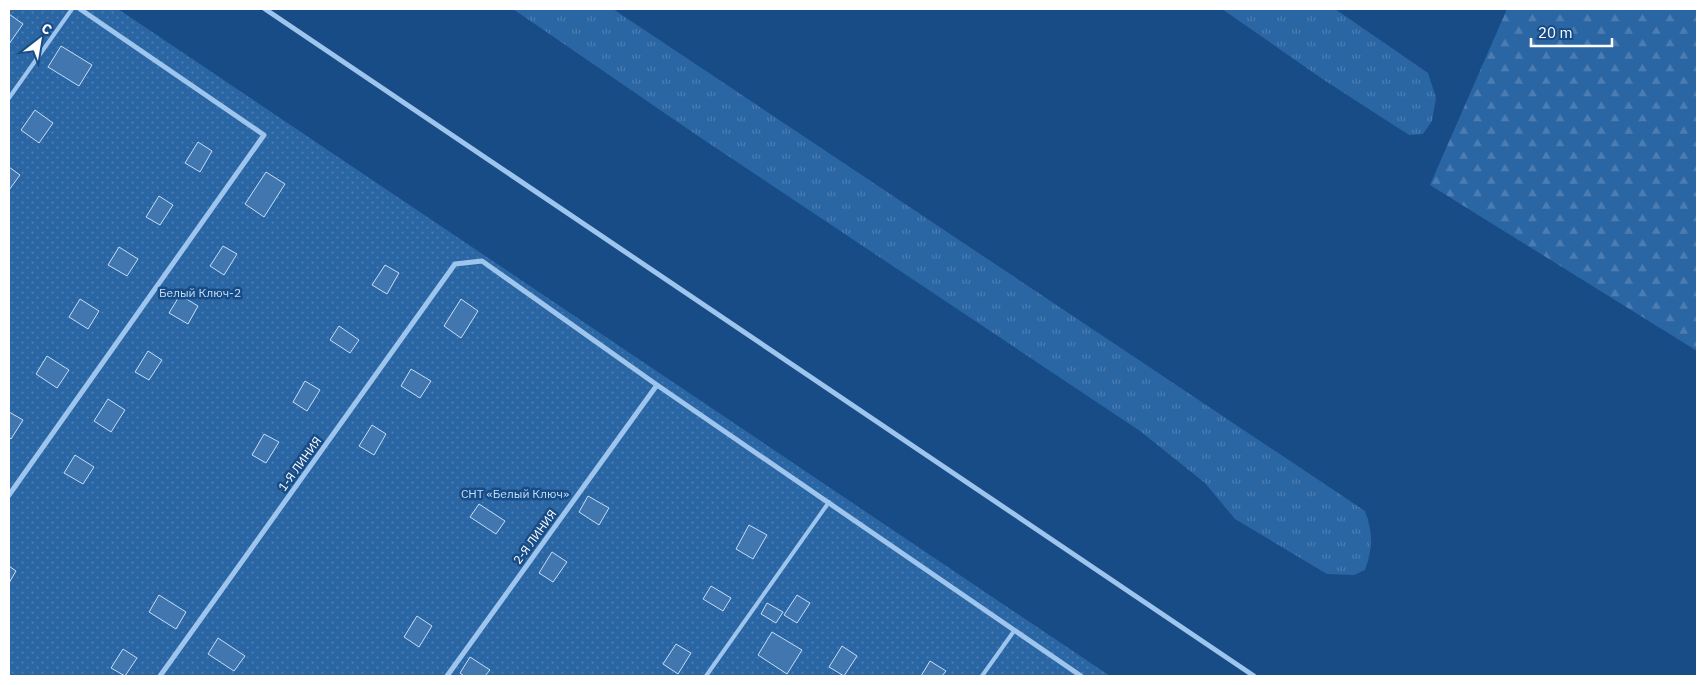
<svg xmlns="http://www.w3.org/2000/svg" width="1706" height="685" font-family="'IBM Plex Sans',sans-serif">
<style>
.grass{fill:url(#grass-tufts)}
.forest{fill:url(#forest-firs)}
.garden{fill:url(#garden-dots)}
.building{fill:#4176af;stroke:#c4def9}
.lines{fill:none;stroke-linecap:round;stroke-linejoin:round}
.lane{stroke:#9ec5ed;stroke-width:4}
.street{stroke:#9ec5ed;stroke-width:5}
.labels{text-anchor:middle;stroke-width:5;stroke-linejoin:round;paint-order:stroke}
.park-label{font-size:12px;fill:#c4def9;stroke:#184c86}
.street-label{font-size:12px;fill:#fff;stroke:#184c86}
</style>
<defs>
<pattern id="grass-tufts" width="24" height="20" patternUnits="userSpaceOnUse" patternTransform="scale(1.25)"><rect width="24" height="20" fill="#2b66a4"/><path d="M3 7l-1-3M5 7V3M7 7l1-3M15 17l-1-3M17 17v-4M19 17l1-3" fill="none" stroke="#4b7db2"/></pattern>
<pattern id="forest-firs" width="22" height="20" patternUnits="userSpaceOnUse" patternTransform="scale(1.25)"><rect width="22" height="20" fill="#2b66a4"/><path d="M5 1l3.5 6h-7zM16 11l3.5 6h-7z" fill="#4b7db2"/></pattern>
<pattern id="garden-dots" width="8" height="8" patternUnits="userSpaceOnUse" patternTransform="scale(1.25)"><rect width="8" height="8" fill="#2b66a4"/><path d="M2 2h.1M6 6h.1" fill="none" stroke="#4b7db2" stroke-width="1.8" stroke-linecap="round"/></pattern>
</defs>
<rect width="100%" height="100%" fill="#184c86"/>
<path class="grass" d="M513 9H613L1365 511C1373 533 1373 548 1365 570L1354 575 1327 574 1235 519 1205 483 1140 431 698 136Z
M1222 9H1335L1428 73 1436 98 1432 121 1423 134 1409 135 1324 80Z"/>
<path class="forest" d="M1507 9H1697V351L1430 185Z"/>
<path class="garden" d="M9 9H118L1110 676H9Z"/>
<path class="building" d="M9 14 23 24 9 44Z
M61 46 92 65 79 86 48 67Z
M35 110 53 123 39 143 21 130Z
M198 142 212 151 200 172 185 163Z
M9 167 20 175 9 190Z
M266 172 285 184 264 217 245 204Z
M159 196 173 205 160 225 146 217Z
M223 246 237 254 224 275 210 266Z
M119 247 138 259 127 276 108 265Z
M385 265 399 273 387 294 372 285Z
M180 295 198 306 188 324 169 313Z
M80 299 99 311 88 329 69 317Z
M461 299 478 311 461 338 444 326Z
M339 326 359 340 350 353 330 340Z
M148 351 162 360 149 380 135 372Z
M47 356 69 370 57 388 36 374Z
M411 369 431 381 420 398 401 386Z
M305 381 320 390 307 411 293 402Z
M108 399 125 410 111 432 94 421Z
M9 412 23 420 11 439 9 437Z
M372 425 386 434 374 455 359 446Z
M264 434 279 442 266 463 252 455Z
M75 455 94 467 83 484 64 473Z
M588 496 609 508 599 525 579 512Z
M479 504 505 521 496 534 470 517Z
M749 525 767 535 753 559 736 549Z
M552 552 567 562 553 582 539 573Z
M9 566 16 571 9 583Z
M711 586 731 598 723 611 703 599Z
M159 595 186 612 176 629 149 612Z
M797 595 810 603 797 623 784 615Z
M767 603 783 612 776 623 761 614Z
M417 616 432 626 419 647 404 637Z
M772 632 802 650 787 674 758 655Z
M218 638 245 656 234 671 208 654Z
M676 644 691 653 678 674 663 664Z
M842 646 857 656 844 676 829 667Z
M123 649 137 658 125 676 111 668Z
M470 657 490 670 485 676H464L460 673Z
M930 661 946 671 942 676H921Z"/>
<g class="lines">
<path class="lane" d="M9 98 72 9
M706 676 829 502
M982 676 1014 631"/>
<path class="street" d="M265 9 1254 676
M9 495 264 135 80 9
M160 676 455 264 482 261 657 385 1081 676
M447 676 657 385"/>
</g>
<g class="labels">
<g class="park-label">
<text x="200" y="297">Белый Ключ-2</text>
<text x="515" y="498">СНТ «Белый Ключ»</text>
</g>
<g class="street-label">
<text transform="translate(300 464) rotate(-54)" y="4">1-Я ЛИНИЯ</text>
<text transform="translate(535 537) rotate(-54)" y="4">2-Я ЛИНИЯ</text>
</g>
</g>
<rect width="1706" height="685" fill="none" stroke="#ffffff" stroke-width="20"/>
<g transform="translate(40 40) rotate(31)" stroke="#184c86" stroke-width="4" paint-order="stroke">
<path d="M0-4L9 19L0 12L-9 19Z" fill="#ffffff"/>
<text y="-8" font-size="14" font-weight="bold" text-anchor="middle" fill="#ffffff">С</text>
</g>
<path d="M1531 38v8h81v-8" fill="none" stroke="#ffffff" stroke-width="2.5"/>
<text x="1538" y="38" font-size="15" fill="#ffffff" stroke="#184c86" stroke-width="4" paint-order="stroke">20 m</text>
</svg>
